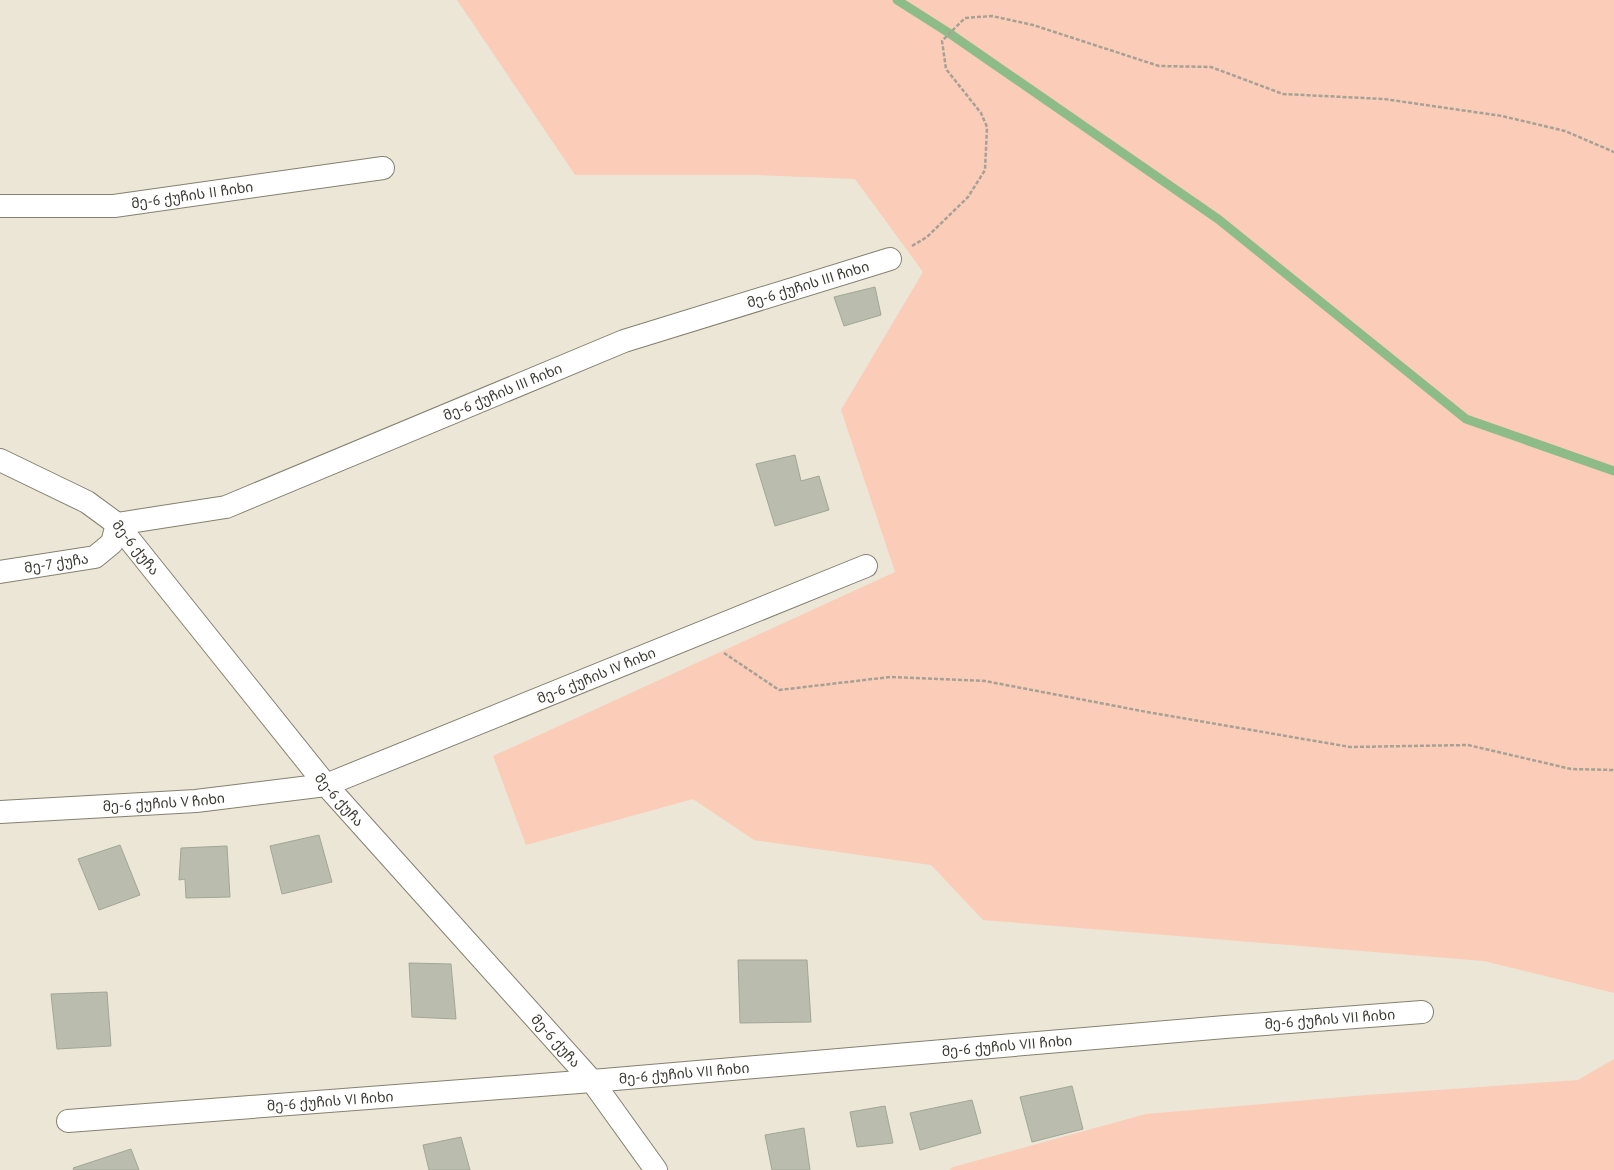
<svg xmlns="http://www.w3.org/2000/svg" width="1614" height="1170" font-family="'PT Sans','Noto Sans Georgian',sans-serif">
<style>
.green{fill:#fbccb8}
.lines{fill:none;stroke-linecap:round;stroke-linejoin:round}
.stream{stroke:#8dbc88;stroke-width:9}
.building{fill:#babdae;stroke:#a2a697}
.minor-casing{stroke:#848071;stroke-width:24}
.path{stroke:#a5a295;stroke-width:2.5;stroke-dasharray:4 2;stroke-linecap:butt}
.minor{stroke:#fff;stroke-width:22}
.labels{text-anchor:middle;stroke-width:4;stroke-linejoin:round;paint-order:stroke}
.street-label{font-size:14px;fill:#3a3932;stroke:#f8f3e3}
</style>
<rect width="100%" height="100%" fill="#ebe6d6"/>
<path class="green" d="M457 0H1614V993L1484 961 983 920 931 865 754 840 693 799 526 845 493 756 895 572 841 410 923 272 855 179 759 175H575Z
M1614 1059V1170H949L953 1167 1146 1114 1367 1095 1578 1080Z"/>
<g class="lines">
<path class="stream" d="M897 0 949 33 1218 219 1466 419 1614 471"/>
</g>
<path class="building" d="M875 287 881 315 844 326 834 297Z
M795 455 801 481 819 476 829 510 775 526 756 464Z
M319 835 332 882 282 894 270 846Z
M120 845 140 895 99 910 78 859Z
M227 846 230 897 186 898 185 879 179 880 181 848Z
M738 960H807L811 1022 740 1023Z
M409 963 451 964 456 1019 412 1017Z
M107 992 111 1046 57 1049 51 994Z
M1072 1086 1083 1129 1032 1142 1020 1097Z
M972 1100 981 1133 920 1150 910 1113Z
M885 1106 893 1143 857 1147 850 1112Z
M804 1128 810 1170H772L765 1135Z
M461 1137 470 1170H429L423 1145Z
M131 1149 139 1170H74L73 1168Z"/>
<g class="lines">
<g class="minor-casing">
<g id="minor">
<path id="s1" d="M0 206H114L383 168"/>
<path id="s2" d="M0 460 87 502 117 524 326 785 592 1081 656 1170"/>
<path id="s3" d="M117 524 226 507 624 341 890 259"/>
<path id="s4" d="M0 572 95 557 112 543 117 524"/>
<path id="s5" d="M0 812 196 801 326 785 866 566"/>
<path id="s6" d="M68 1121 592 1081 1225 1027 1422 1012"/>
</g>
</g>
<path class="path" d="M912 246 927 237 968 197 985 170 987 127 981 113 946 69 942 41 965 18 992 16 1033 25 1159 66 1211 67 1283 94 1384 99 1502 116 1565 131 1614 152
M724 653 779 690 890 677 985 681 1147 712 1350 747 1468 745 1571 769 1614 770"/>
<use href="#minor" class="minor"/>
</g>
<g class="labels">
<g class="street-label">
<text dy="5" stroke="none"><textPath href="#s1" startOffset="193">მე-6 ქუჩის II ჩიხი</textPath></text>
<text dy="5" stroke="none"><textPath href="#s3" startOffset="734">მე-6 ქუჩის III ჩიხი</textPath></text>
<text dy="5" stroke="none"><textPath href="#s3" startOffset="410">მე-6 ქუჩის III ჩიხი</textPath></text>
<text dy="5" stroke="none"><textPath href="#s2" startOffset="164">მე-6 ქუჩა</textPath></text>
<text dy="5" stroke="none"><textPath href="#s4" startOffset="57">მე-7 ქუჩა</textPath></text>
<text dy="5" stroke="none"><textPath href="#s5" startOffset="619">მე-6 ქუჩის IV ჩიხი</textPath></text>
<text dy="5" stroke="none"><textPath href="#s2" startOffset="488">მე-6 ქუჩა</textPath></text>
<text dy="5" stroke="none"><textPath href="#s5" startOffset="164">მე-6 ქუჩის V ჩიხი</textPath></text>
<text dy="5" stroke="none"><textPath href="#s6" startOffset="1266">მე-6 ქუჩის VII ჩიხი</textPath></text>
<text dy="5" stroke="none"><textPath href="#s2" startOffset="812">მე-6 ქუჩა</textPath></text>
<text dy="5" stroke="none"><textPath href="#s6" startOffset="942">მე-6 ქუჩის VII ჩიხი</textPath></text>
<text dy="5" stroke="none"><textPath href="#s6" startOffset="618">მე-6 ქუჩის VII ჩიხი</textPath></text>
<text dy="5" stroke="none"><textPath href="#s6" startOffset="263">მე-6 ქუჩის VI ჩიხი</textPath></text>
</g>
</g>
</svg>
